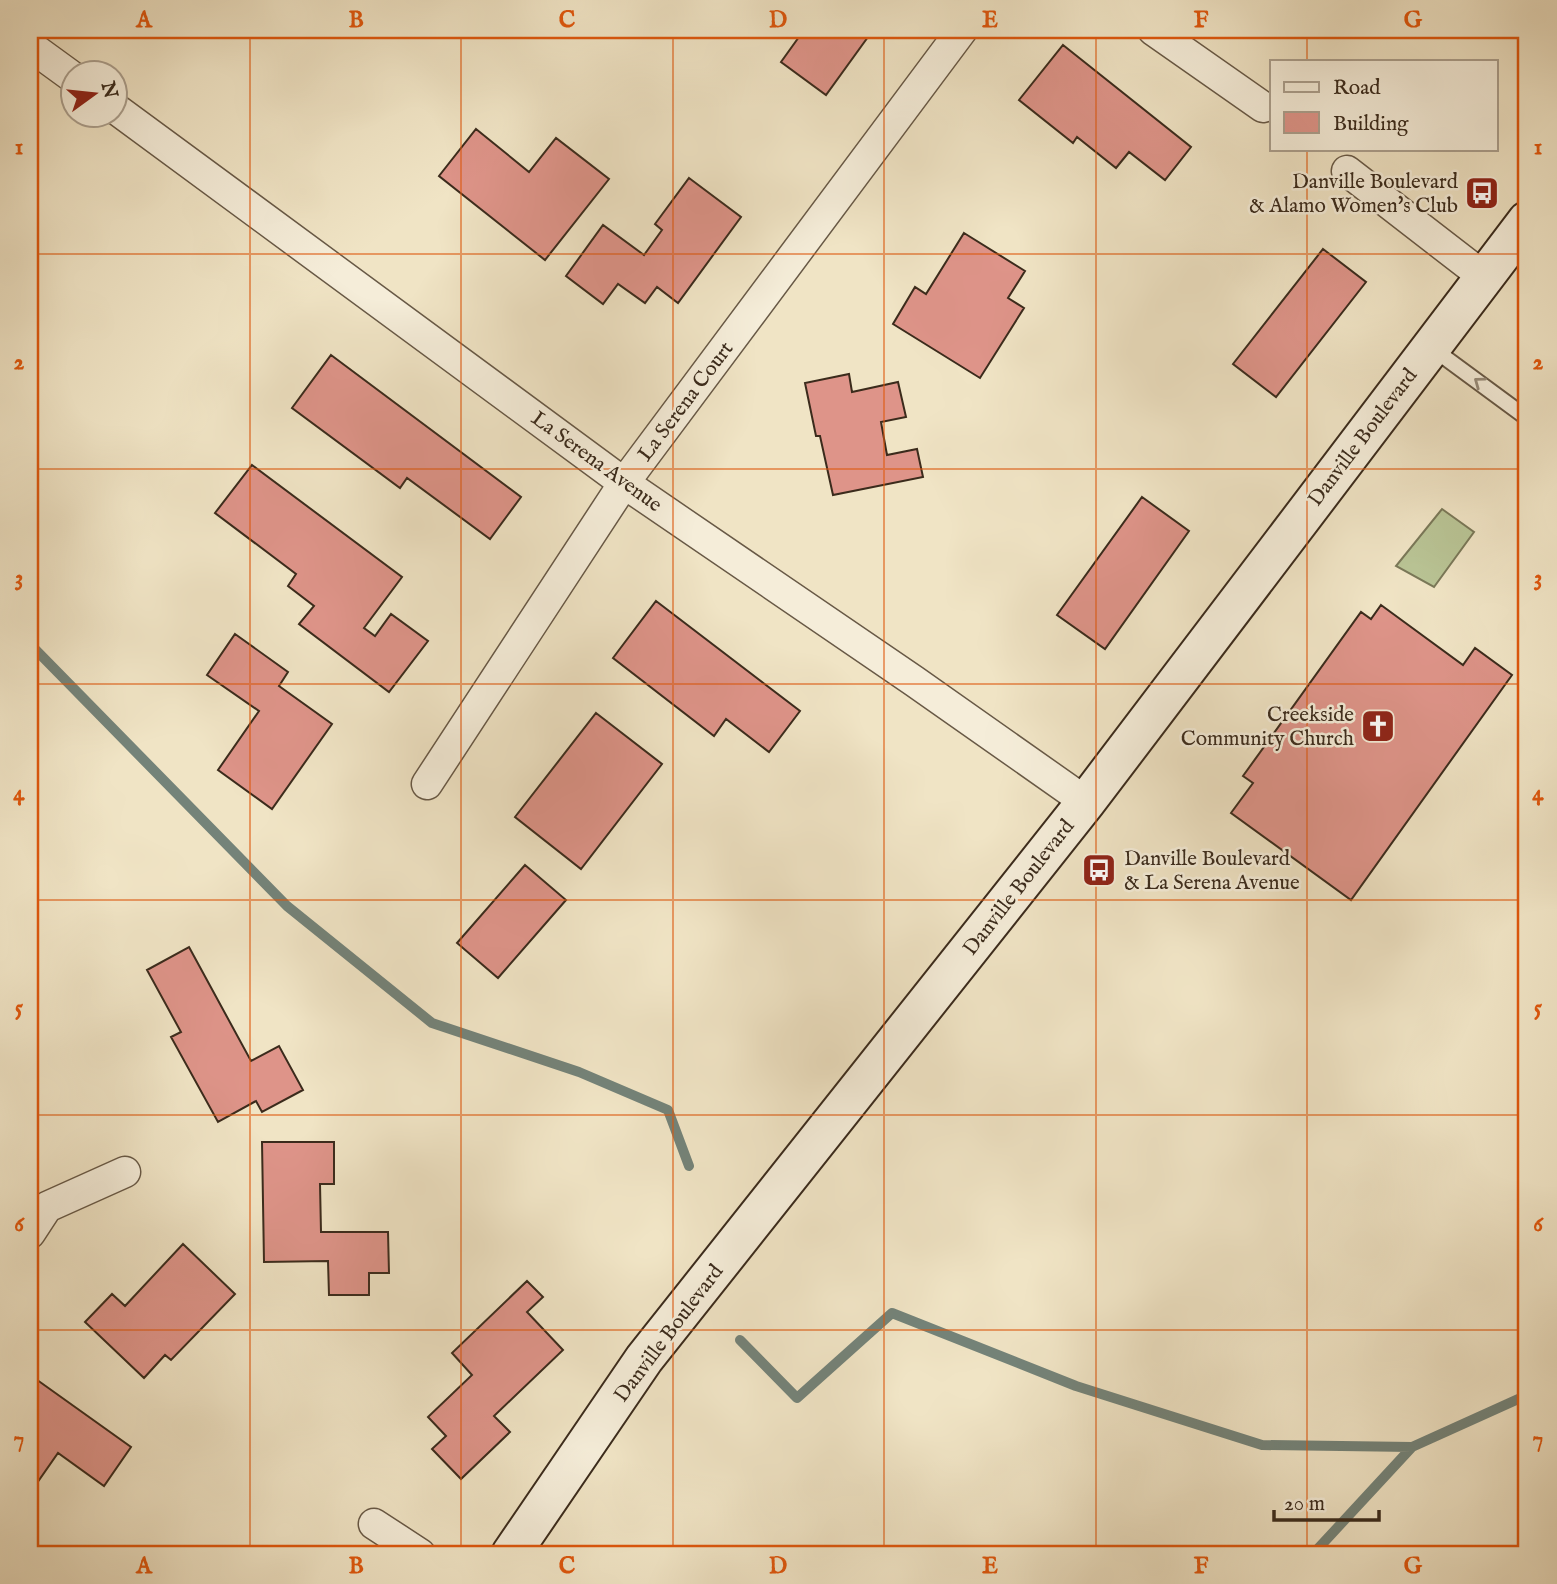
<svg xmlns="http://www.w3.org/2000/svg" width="1557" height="1584" font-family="'IM FELL English',serif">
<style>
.green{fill:#b9c495;stroke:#7a7858;stroke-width:2}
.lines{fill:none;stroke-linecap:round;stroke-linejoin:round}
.stream{stroke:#748379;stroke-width:10}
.building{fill:#de9489;stroke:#3b2b1c;stroke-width:2}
.lane-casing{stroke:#685946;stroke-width:18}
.street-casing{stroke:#685946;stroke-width:33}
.secondary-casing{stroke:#3b2b1c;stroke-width:42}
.lane{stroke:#f5edd9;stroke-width:14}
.street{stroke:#f5edd9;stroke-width:30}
.secondary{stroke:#f5edd9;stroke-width:38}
.oneway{stroke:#988c7a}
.grid{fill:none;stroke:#df570d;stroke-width:2;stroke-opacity:0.55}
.labels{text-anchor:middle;stroke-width:5;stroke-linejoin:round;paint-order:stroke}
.poi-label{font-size:21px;fill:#3b2b1c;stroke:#f5edd9;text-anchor:end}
.street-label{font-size:21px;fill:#3b2b1c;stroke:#f5edd9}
.neatline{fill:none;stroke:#df570d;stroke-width:2.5}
.grid-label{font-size:23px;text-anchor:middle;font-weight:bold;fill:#df570d}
</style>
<rect width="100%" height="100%" fill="#f0e4c5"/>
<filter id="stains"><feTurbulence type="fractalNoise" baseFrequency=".00286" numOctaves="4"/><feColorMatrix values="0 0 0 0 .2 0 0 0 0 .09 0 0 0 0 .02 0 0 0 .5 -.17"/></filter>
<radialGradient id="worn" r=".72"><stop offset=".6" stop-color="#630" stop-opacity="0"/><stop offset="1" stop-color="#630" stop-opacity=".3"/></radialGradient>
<path class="green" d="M1442 509 1474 532 1434 587 1396 566Z"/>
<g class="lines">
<path class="stream" d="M30 644 287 906 432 1023 579 1072 668 1110 689 1166
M740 1340 797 1398 892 1313 1076 1386 1262 1445 1412 1447
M1313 1554 1412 1447 1527 1395"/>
</g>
<path class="building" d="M804 30H873L826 95 781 62Z
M1063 45 1191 147 1165 180 1129 152 1116 168 1077 137 1073 143 1019 100Z
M476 129 529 172 556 138 609 179 545 260 439 176Z
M689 178 741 217 678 303 657 287 645 303 618 284 603 304 566 276 603 225 644 255 662 230 655 224Z
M964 233 1025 271 1008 298 1024 308 980 378 893 324 915 287 926 294Z
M1323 249 1366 282 1276 397 1233 364Z
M331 355 521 497 490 539 407 478 400 488 292 408Z
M849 374 852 392 898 382 906 417 881 422 887 455 917 449 923 477 833 495 820 436H816L805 383Z
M252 465 402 577 364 628 375 636 391 614 428 641 389 692 299 624 314 606 288 586 296 574 215 513Z
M1142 497 1189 531 1105 649 1057 615Z
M656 601 800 711 769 752 726 719 714 736 613 658Z
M1381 605 1463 665 1475 648 1512 675 1351 900 1231 813 1253 783 1243 776 1361 612 1371 619Z
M235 634 288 672 279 686 332 724 272 809 218 770 259 711 207 675Z
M596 713 662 764 581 869 515 817Z
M525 865 566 900 498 978 457 943Z
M189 947 251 1061 279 1046 303 1090 262 1112 256 1101 218 1122 171 1037 181 1032 147 970Z
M262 1142H334V1184H320L321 1232H388L389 1273H369V1295H329L328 1261 264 1262Z
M183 1244 235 1294 171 1360 165 1355 144 1378 85 1322 112 1294 125 1306Z
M527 1281 543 1297 527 1312 563 1350 494 1416 510 1432 461 1479 432 1449 446 1436 428 1417 472 1375 452 1353Z
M33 1377 131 1447 104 1486 58 1453 30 1493V1382Z"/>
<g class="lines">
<g class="lane-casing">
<path id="lane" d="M1432 348 1527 418"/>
</g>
<g class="street-casing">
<path id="street" d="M1153 30 1263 107
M30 46 74 78
M116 109 624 483 914 681 1086 802
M1347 171 1484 277
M427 784 624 483 962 30
M30 1233 47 1207 125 1172
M374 1524 420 1554"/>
</g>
<g class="secondary-casing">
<path id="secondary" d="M511 1554 644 1359 1086 802 1527 221"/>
</g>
<use href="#lane" class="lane"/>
<use href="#street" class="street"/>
<use href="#secondary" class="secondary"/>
</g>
<defs><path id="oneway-chevron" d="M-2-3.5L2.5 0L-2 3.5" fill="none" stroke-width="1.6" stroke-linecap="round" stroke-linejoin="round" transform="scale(1.75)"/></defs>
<use class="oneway" href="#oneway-chevron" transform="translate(1479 382) rotate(-144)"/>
<path class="grid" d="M250 30V1554M461 30V1554M673 30V1554M884 30V1554M1096 30V1554M1307 30V61M1307 149V1554M30 254H1527M30 469H1527M30 684H1527M30 900H1527M30 1115H1527M30 1330H1527"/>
<defs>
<g id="bus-square" transform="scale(1.75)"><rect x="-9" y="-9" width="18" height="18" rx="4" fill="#8f2418" stroke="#f5edd9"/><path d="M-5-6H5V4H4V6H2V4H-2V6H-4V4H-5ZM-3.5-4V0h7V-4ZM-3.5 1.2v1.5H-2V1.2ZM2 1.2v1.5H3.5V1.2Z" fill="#fff"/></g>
<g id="church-square" transform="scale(1.75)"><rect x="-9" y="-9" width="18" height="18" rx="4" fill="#8f2418" stroke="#f5edd9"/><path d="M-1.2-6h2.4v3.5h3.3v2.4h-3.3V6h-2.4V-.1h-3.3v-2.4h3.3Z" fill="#fff"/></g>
</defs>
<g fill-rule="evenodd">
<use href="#bus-square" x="1482" y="193"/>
<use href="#church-square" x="1378" y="726"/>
<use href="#bus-square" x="1099" y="870"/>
</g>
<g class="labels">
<g class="poi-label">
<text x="1458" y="188">Danville Boulevard<tspan x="1458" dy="24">&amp; Alamo Women's Club</tspan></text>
<text x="1354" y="721">Creekside<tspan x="1354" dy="24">Community Church</tspan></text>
<text x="1124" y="865" text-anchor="start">Danville Boulevard<tspan x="1124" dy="24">&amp; La Serena Avenue</tspan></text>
</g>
<g class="street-label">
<text transform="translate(685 401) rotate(-53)" y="7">La Serena Court</text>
<text transform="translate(1362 437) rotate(-53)" y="7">Danville Boulevard</text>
<text transform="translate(597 461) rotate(36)" y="7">La Serena Avenue</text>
<text transform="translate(1018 887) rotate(-52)" y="7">Danville Boulevard</text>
<text transform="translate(668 1333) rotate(-53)" y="7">Danville Boulevard</text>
</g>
</g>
<rect width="1557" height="1584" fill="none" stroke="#f0e4c5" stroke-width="77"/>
<rect x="1270" y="60" width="228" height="91" fill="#f5edd9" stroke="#ab9f8d" stroke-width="2"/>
<rect x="1284" y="82" width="35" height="10" fill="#f5edd9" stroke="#ab9f8d" stroke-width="2"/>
<text x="1333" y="94" font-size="21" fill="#3b2b1c">Road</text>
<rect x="1284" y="112" width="35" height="21" fill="#de9489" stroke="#ab9f8d" stroke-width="2"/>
<text x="1333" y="130" font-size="21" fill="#3b2b1c">Building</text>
<g transform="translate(94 94) rotate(75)"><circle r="33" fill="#f5edd9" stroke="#ab9f8d" stroke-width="2"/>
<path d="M0-5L12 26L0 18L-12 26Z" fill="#8f2418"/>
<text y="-10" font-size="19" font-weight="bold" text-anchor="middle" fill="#3b2b1c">N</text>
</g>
<path d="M1274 1510v10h105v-10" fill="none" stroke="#3b2b1c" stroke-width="3.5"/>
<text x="1284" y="1510" font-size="21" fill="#3b2b1c" stroke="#f5edd9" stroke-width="5" paint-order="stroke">20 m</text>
<rect x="38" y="38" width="1480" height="1508" class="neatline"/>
<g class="grid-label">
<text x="144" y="27">A</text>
<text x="356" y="27">B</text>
<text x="567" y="27">C</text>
<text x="778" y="27">D</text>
<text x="990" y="27">E</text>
<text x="1201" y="27">F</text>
<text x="1413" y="27">G</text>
<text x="19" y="154">1</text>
<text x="1538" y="154">1</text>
<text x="19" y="369">2</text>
<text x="1538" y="369">2</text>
<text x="19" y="585">3</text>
<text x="1538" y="585">3</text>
<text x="19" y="800">4</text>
<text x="1538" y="800">4</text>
<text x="19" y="1015">5</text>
<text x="1538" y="1015">5</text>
<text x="19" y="1231">6</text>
<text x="1538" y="1231">6</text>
<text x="19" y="1446">7</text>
<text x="1538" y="1446">7</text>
<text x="144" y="1573">A</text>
<text x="356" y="1573">B</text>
<text x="567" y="1573">C</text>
<text x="778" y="1573">D</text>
<text x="990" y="1573">E</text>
<text x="1201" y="1573">F</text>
<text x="1413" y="1573">G</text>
</g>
<rect width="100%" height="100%" filter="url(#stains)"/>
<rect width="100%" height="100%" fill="url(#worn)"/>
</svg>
